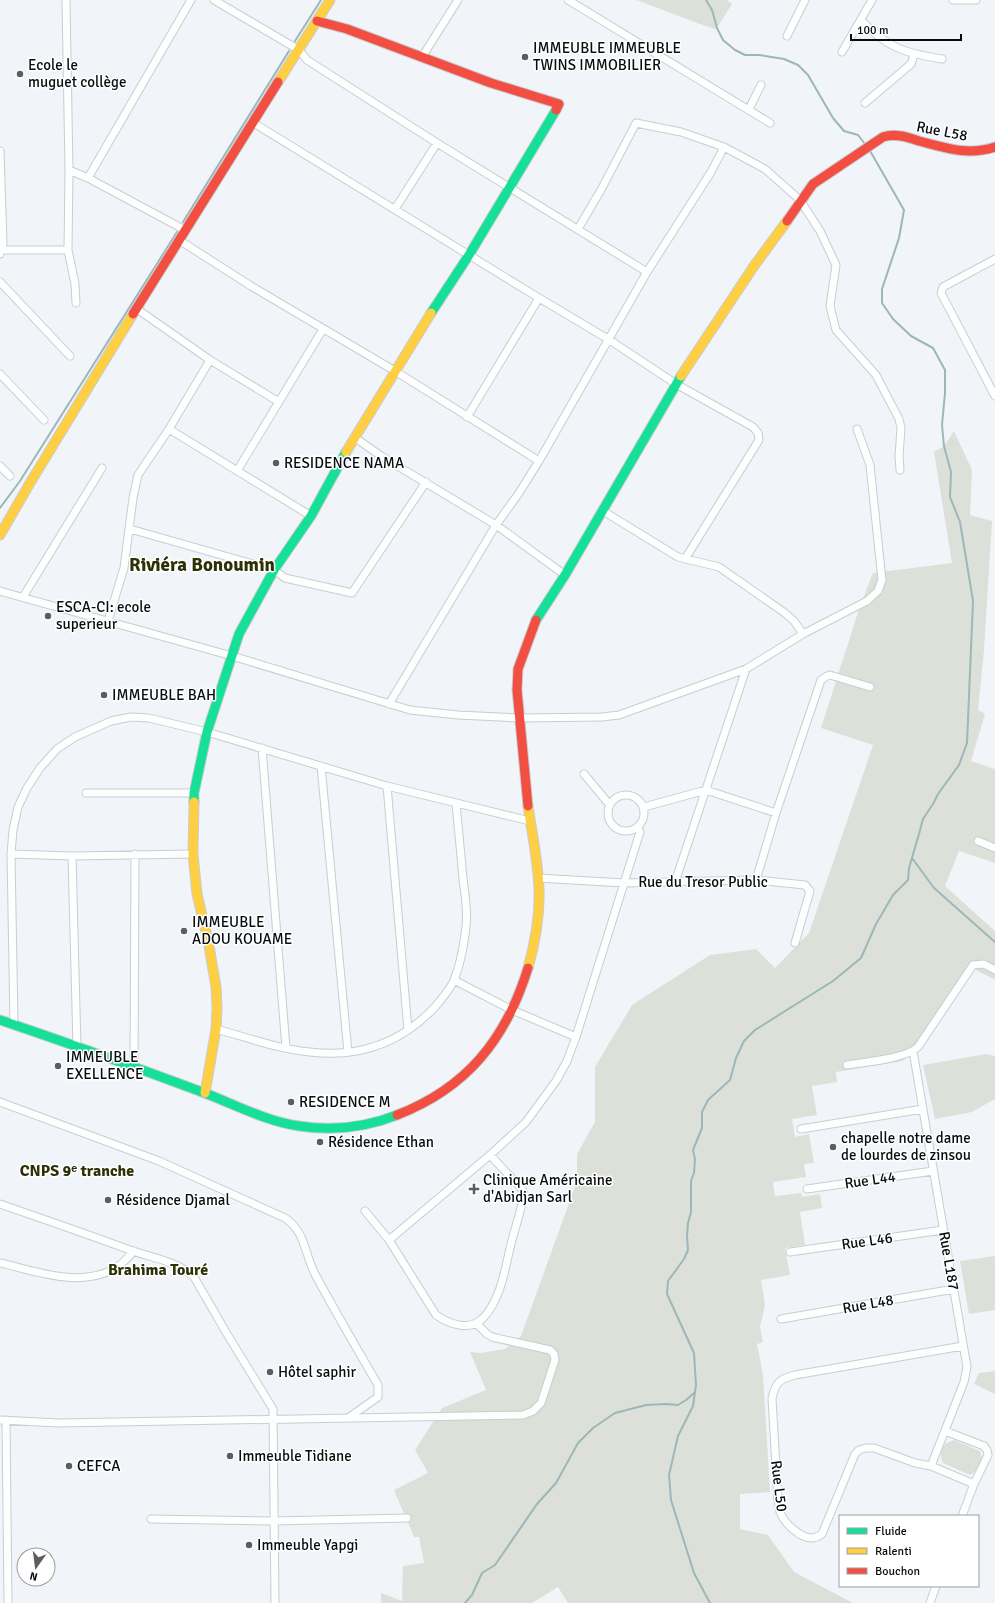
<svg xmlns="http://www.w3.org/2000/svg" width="995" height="1603" font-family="Signika,sans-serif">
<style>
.green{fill:#dde0d8}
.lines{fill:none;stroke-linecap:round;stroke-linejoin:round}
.stream{stroke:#9cb7b9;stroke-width:2}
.street-casing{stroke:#c9cdd1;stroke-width:9}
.fast-casing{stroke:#c9cdd1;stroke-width:11}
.slow-casing{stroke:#c9cdd1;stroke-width:11}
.jam-casing{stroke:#c9cdd1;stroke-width:11}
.street{stroke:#fdfefe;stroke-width:7}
.fast{stroke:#16e098;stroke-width:9}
.slow{stroke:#ffcf43;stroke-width:9}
.jam{stroke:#f24e42;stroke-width:9}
.poi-dot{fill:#5a5e61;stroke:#fff;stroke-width:1.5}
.labels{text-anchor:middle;stroke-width:3;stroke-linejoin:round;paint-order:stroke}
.poi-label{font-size:15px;fill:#090c0f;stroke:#fff;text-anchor:start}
.street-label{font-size:15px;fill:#090c0f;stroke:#fff}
.neighbourhood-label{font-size:16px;font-weight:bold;fill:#2e3005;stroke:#fff}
.district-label{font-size:19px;font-weight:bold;fill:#2e3005;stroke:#fff}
</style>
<rect width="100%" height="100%" fill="#f1f5fa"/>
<path class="green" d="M637 0H727L732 4 717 28 715 29 697 23Z
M954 431 972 470 970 515 992 521 984 650 978 710 985 714 971 761 995 769V863L959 851 945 886 995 931V980L972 968 918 1045 903 1061 836 1072 837 1082 812 1086 817 1115 792 1119 795 1137 809 1134 814 1163 804 1164 806 1177 773 1182 775 1196 801 1193 802 1197 820 1194 822 1208 800 1212 805 1245 785 1248 790 1275 761 1280 765 1305 760 1327 763 1342 757 1344 763 1375 770 1492 740 1494V1529L768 1535 794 1572 853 1603H568L558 1587 532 1603H381V1593L402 1601 403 1566 424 1563 419 1537H414L394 1490 428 1473 415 1450 442 1408 486 1390 470 1352 481 1353 505 1349 521 1336 577 1181V1154L595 1122V1067L632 1005 710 955 756 949 775 968 809 933 873 745 821 728 860 606 873 573 952 563 934 452 944 446Z
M986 1054 995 1056V1099L972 1112 935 1119 923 1065Z
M995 1256V1310L969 1314 960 1261Z
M995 1371V1394L974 1384 979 1373Z
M954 1440 980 1451C984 1461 980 1470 970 1475L943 1463C938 1452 942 1443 954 1440Z"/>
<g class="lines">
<path class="stream" d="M706 0 712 10 717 28 723 40 735 50 745 55H759L784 59 798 65 808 75 833 118 844 131 858 135 865 144
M295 41 321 0
M183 222 289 51
M0 508 20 481 177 232
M912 858 934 888 995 942
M465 1603 472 1595 482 1573 495 1565 537 1504 556 1483 578 1443 593 1428 615 1413 646 1405 666 1404 678 1405 686 1400 694 1393
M710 1603 694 1573 671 1500 669 1475 678 1436 693 1406 696 1385 694 1353 667 1294 668 1281 684 1259 688 1250 687 1236 688 1223 691 1212V1181L694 1173 695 1159 693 1150 702 1128V1112L708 1100 730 1080 736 1058 744 1041 755 1030 833 981 861 958 876 924 893 895 908 880 909 868 919 834 923 819 933 804 938 794 959 765 967 743 973 601 960 522 950 497 951 472 944 446 942 425 945 393V370L933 348 911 336 893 319 882 303V289L899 238 904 210 869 149"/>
<g class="street-casing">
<path id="street" d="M214 0 299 50 307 60 437 143 647 272
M568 0 770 123
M953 0H976
M861 20C887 48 905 53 942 59
M787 36 805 0
M842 52 872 0
M422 57 458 0
M865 103 911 64 914 55
M749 109 761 85
M252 122 539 298 608 339 676 384 753 427 758 433 759 440 685 559
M0 151 3 243 0 254
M69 170 88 178 185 230
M88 178 191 0
M395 209 437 143
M578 229 602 188 636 123 681 132 724 147 765 169 800 200 820 231 836 265 830 306 836 330 876 375 899 419 901 428 899 456 900 470
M179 240 251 286 395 371 539 461
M2 250H68L69 170 66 0
M68 250 75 284 76 303
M995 259 943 287 941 293 995 396
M0 282 70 356
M137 309 210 360 279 402
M0 374 44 420
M467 417 539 298
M169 429 311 516
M354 437 381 456 496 525 565 575
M0 466 10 476
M237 471 323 329
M603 511 678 557 719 567 785 613 794 621 803 634
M130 529 274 570 285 578 352 593 426 482
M0 591 232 656 410 710 458 715 520 718 602 717 619 715 746 669 803 634 867 601 878 591 882 580 870 465 857 429
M23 597 102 468
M108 621 124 568 133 498 138 475 169 429 210 360
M389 704 496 525 519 493 539 461 647 272 711 172 724 147
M262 748 286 1048
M321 766 348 1052
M584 774 609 804
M387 786 408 1030
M86 793H194
M608 813a18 18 0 1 1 36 0a18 18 0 1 1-36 0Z
M644 807 706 790 776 813
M978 841 995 848
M11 854 72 856 193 854
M72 856 77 1047
M538 878 624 883 756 880 805 885 810 891 795 943
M756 880 776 813 821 680 827 676 830 675 870 687
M675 882 746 669
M454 980 512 1010 576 1037
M14 1025 11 854 13 830 18 807 27 788 40 768 57 749 75 737 111 721 131 717 149 718 207 732 387 786 530 821
M216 1029C246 1037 278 1049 310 1052 359 1058 401 1043 435 1007 442 998 450 990 454 980 461 963 464 944 466 927 468 911 465 894 463 879 461 853 458 828 456 803
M913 1051 967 1367 964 1382 931 1466
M847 1065C865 1062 905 1059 918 1047L973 965 984 964 995 970
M134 1068 135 854
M0 1102 159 1161 285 1218C307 1233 304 1255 316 1276 336 1313 357 1349 378 1385V1397L348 1418
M801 1129 923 1109
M807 1189 933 1171
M0 1204C43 1219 87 1234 130 1250 152 1258 175 1260 194 1277L227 1334 273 1409 275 1603
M365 1211 389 1240 436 1315C449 1324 470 1332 483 1318 501 1300 505 1268 511 1244 515 1228 521 1211 524 1194L522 1189 490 1155
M389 1240 490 1155 526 1122 556 1081 567 1061 576 1037 640 832 638 827
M790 1252 943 1230
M0 1263C36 1271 78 1288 114 1269 122 1265 128 1257 134 1251
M781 1319 954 1289
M963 1346 795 1375C779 1379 775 1383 772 1399L778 1500C779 1504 779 1508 780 1512 784 1523 799 1537 811 1538 815 1538 819 1536 822 1534L855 1454 859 1450 866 1448H874L915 1463 931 1466 974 1484
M0 1420 59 1423 523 1415 533 1411 541 1403 555 1360 554 1354 550 1350 492 1337 487 1334 476 1323
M6 1420 8 1603
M945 1431 984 1446 987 1450 988 1455
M962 1516 974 1484 988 1455
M151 1519 274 1521 407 1518
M930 1603 936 1586"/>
</g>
<g class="fast-casing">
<path id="fast" d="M431 313 469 255 556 110
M536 620 565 575 681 376
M194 802V793L207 732 239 634 274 570 311 516 346 452
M0 1020C68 1043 135 1067 202 1092 234 1104 265 1121 299 1126 332 1131 367 1127 397 1115"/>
</g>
<g class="slow-casing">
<path id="slow" d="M278 82 330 0
M681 376 754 266 787 221
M346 452 431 313
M0 535 30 483 133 314
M194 802 193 854 197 894 208 940 216 987 217 1008 216 1029 205 1093
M528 968C535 943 540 915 539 889 538 861 532 833 528 806"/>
</g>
<g class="jam-casing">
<path id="jam" d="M317 21 347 29 491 83 559 104 556 110
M787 221 813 184 883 137C895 133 908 137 919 141 946 148 968 156 995 147
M133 314 278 82
M528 806 517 690 518 669 536 620
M397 1115C467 1088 506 1039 528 968"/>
</g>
<use href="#street" class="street"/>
<use href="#fast" class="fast"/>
<use href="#slow" class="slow"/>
<use href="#jam" class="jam"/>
</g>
<g class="poi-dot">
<circle cx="525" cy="57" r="4"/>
<circle cx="20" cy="74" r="4"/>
<circle cx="276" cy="463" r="4"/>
<circle cx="48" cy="616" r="4"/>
<circle cx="104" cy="695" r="4"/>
<circle cx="184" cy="931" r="4"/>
<circle cx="58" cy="1066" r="4"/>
<circle cx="291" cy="1102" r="4"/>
<circle cx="320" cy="1142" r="4"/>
<circle cx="833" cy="1147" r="4"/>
<path d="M472 1183h4v4h4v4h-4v4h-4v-4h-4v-4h4z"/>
<circle cx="108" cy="1200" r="4"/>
<circle cx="270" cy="1372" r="4"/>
<circle cx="230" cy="1456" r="4"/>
<circle cx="69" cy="1466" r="4"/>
<circle cx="249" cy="1545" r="4"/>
</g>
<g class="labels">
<g class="poi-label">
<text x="533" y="53">IMMEUBLE IMMEUBLE<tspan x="533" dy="17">TWINS IMMOBILIER</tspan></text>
<text x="28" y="70">Ecole le<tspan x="28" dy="17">muguet collège</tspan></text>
<text x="284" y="468">RESIDENCE NAMA</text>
<text x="56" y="612">ESCA-CI: ecole<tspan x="56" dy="17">superieur</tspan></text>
<text x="112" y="700">IMMEUBLE BAH</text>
<text x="192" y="927">IMMEUBLE<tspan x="192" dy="17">ADOU KOUAME</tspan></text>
<text x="66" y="1062">IMMEUBLE<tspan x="66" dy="17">EXELLENCE</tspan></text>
<text x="299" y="1107">RESIDENCE M</text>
<text x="841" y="1143">chapelle notre dame<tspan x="841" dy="17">de lourdes de zinsou</tspan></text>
<text x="328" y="1147">Résidence Ethan</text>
<text x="483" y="1185">Clinique Américaine<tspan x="483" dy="17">d'Abidjan Sarl</tspan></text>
<text x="116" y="1205">Résidence Djamal</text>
<text x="278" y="1377">Hôtel saphir</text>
<text x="238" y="1461">Immeuble Tidiane</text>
<text x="77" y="1471">CEFCA</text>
<text x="257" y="1550">Immeuble Yapgi</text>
</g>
<g class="street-label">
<text transform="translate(942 131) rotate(11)" y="5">Rue L58</text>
<text x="703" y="887">Rue du Tresor Public</text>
<text transform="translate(870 1180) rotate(-8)" y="5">Rue L44</text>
<text transform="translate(867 1241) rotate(-8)" y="5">Rue L46</text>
<text transform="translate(949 1261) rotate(80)" y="5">Rue L187</text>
<text transform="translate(868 1304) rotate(-10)" y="5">Rue L48</text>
<text transform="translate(779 1486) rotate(83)" y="5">Rue L50</text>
</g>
<g class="neighbourhood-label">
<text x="77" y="1176">CNPS 9ᵉ tranche</text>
<text x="158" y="1275">Brahima Touré</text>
</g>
<g class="district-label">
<text x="202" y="571">Riviéra Bonoumin</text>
</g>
</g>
<rect x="839" y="1515" width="140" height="72" fill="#ffffff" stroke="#9d9e9f"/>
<rect x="847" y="1528" width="20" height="6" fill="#16e098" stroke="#9d9e9f"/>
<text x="875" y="1535" font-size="12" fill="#090c0f">Fluide</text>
<rect x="847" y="1548" width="20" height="6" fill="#ffcf43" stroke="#9d9e9f"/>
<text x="875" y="1555" font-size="12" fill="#090c0f">Ralenti</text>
<rect x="847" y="1568" width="20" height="6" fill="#f24e42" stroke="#9d9e9f"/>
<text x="875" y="1575" font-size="12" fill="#090c0f">Bouchon</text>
<g transform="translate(36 1567) rotate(194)"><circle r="19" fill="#ffffff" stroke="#9d9e9f"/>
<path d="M0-3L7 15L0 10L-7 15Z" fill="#5a5e61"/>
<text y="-6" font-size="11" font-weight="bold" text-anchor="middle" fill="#090c0f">N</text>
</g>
<path d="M851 34v6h110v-6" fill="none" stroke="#090c0f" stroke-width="2"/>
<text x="857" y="34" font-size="12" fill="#090c0f" stroke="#ffffff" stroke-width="3" paint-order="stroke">100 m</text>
</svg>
